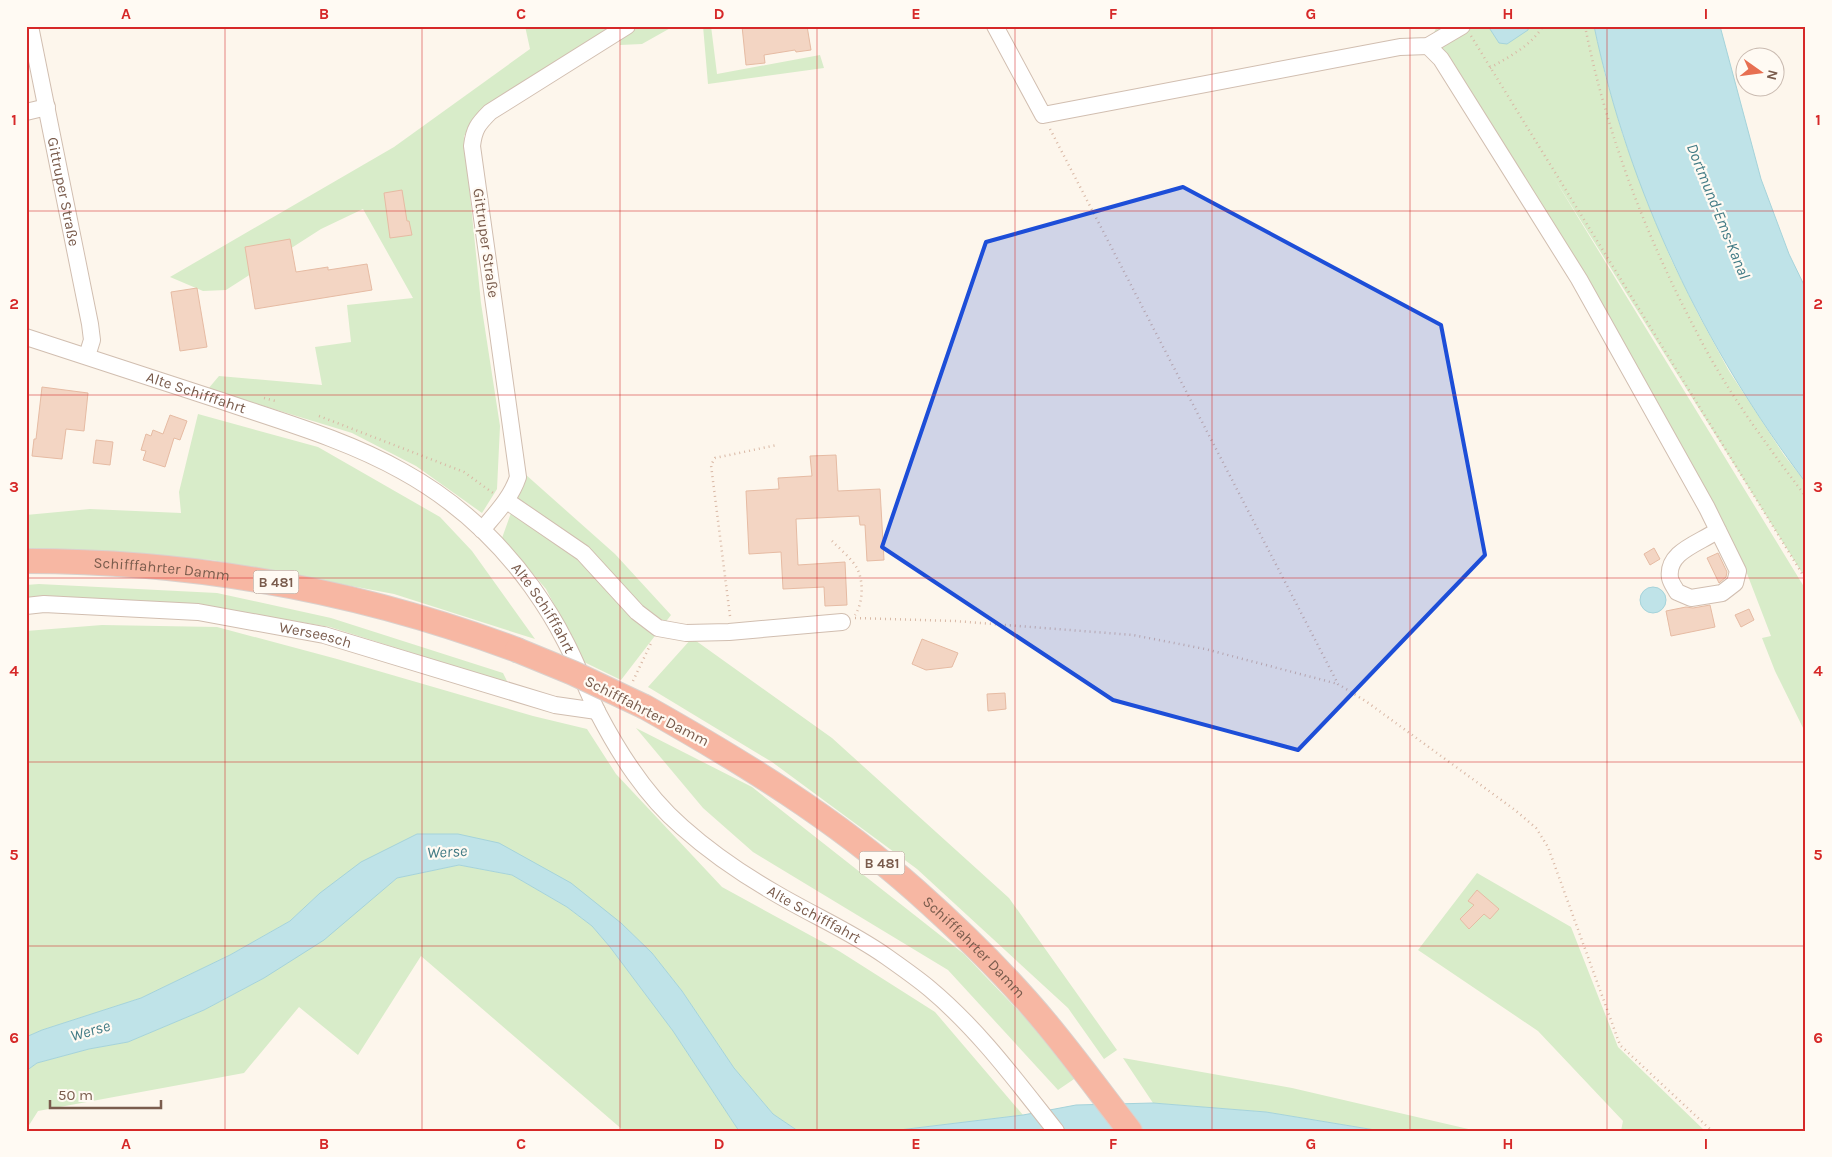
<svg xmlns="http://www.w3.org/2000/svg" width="1832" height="1157" font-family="Karla,sans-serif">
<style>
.green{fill:#d8ecc9}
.water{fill:#bfe3e8;stroke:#a5d3da}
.building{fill:#f3d5c3;stroke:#e6bba3}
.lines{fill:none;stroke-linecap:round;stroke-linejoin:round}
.minor-casing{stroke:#d1beb0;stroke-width:18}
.highway-casing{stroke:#dad1cd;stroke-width:26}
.path{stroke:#d9b8a5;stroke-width:2.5;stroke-dasharray:1 4;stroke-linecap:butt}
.minor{stroke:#fff;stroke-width:16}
.highway{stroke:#f7b7a3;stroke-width:24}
.highway-bridge-casing{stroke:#dad1cd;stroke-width:26;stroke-linecap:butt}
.highway-bridge{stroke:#f7b7a3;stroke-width:24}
.marked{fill:#1d4ed8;fill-opacity:0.2;stroke:#1d4ed8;stroke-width:4;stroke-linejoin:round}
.grid{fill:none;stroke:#d62828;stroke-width:1;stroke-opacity:0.55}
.labels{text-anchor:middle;stroke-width:4.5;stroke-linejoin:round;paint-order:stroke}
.shield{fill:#fffaf3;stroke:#a28b7f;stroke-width:1}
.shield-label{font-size:14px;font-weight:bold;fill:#7a5c4d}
.street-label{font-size:15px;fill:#7a5c4d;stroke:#fffaf3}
.water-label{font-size:16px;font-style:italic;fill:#437c86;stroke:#fffaf3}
.neatline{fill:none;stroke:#d62828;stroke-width:2}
.grid-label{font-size:16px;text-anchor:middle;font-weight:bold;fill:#d62828}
</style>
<rect width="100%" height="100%" fill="#fdf6ec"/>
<path class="green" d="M525 26H613L489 103 464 136 481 303 500 426 497 489 482 513 416 466 352 433 208 389 219 376 322 385 315 347 351 342 347 305 413 298 363 209 321 229 226 290 203 291 170 277 394 147 530 49Z
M641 26H674L642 44 620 45 621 37Z
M703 26H711L717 74 820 55 824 68 708 84Z
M1437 26H1594L1605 75 1623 136 1647 202 1671 259 1697 312 1729 371 1784 455 1806 483V579L1554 178 1806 590V734L1775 671 1762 638 1771 636 1746 571 1579 289 1428 46Z
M198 414 318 447 440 517 472 551 535 639 394 594 212 560 26 550V515L90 509 181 513 179 492Z
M525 474 615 554 671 615 621 680 584 662 546 589 502 538Z
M39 584 217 593 331 618 503 673 508 683 330 627 198 605 26 600V585Z
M102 625 217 627 337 659 533 716 587 729 616 774 722 887 839 951 935 1012 1023 1115 891 1131H798L773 1114 734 1068 682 991 652 953 621 923 429 835 417 834 320 893 290 921 230 955 141 998 42 1030 26 1037V631Z
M692 638 832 738 1009 898 1117 1050 1104 1059 1068 1008 917 869 772 762 648 687Z
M636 728 752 787 964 954 1080 1075 1058 1090 948 970 753 852 703 808Z
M459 865 512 875 567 907 592 926 610 947 673 1031 739 1131H624L421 956 358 1055 299 1007 244 1073 38 1111 26 1130V1071L37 1063 89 1049 128 1042 204 1010 264 978 361 908 397 878Z
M1477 873 1571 927 1618 1047 1705 1131H1621L1623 1121 1538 1031 1418 950Z
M1123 1058 1292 1088 1477 1131H1381L1266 1112 1153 1103Z"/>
<path class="water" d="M1488 26H1529L1528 30 1507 44 1499 43Z
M1594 26H1720L1761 179 1789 254 1806 289V483C1704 348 1629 192 1594 26Z
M1640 600a13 13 0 1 1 26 0a13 13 0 1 1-26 0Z
M417 834H458L499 843 571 883 621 923 652 953 682 991 734 1068 773 1114 798 1131H739L673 1031 610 947 592 926 567 907 512 875 459 865 397 878 324 940 264 978 204 1010 128 1042 89 1049 37 1063 26 1071V1037L42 1030 141 998 230 955 290 921 320 893 361 862Z
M1153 1103 1266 1112 1381 1131H891L1023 1115 1076 1105Z"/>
<path class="building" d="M742 26H807L811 50 796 52 795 50 764 55 765 63 746 65Z
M402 190 407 221H409L412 235 390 238 384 193Z
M290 239 296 272 328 267V270L367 264 372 290 255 309 245 247Z
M197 288 207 347 180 351 171 292Z
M42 387 88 393 84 431 66 429 62 459 32 456 34 439H36Z
M170 415 187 421 180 440 174 438 165 467 143 460 146 451 141 450 146 434 151 436 153 430 163 434Z
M96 440 113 442 110 465 93 463Z
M836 455 838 491 880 489 884 560 867 561 865 525H860L859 516 796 519 798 565 845 562 847 605 825 606 824 587 783 589 781 552 749 554 746 491 779 489 778 478 812 476 810 456Z
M1654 548 1660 559 1650 565 1644 554Z
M1718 553 1727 572 1726 577 1719 583 1707 558Z
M1710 605 1715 627 1671 636 1666 611 1686 607 1693 608Z
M1749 609 1754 620 1741 627 1735 615Z
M922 639 958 653 952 667 926 670 912 664Z
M1005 693 1006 709 988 711 987 694Z
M1477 890 1499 909 1490 919 1484 914 1469 929 1460 919 1474 905 1468 901Z"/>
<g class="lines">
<g class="minor-casing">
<g id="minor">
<path id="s1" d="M30 26 90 324 92 340 87 356"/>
<path d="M995 26 1043 115 1400 47 1428 46 1462 26"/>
<path d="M1428 46 1441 59 1579 279 1707 508 1738 571 1735 583 1722 593 1691 598 1677 592C1675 588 1671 583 1670 578 1666 551 1701 543 1718 530"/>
<path d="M26 112 47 107"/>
<path id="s2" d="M26 337C91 358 155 379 219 400 280 421 345 439 402 471 453 499 498 540 532 587 544 604 555 621 564 639 577 663 586 689 598 713 620 755 646 796 682 827 710 852 742 874 775 893 812 915 852 932 887 957 901 967 917 978 930 989 979 1030 1017 1082 1056 1131"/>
<path d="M507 501 583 553 637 612 658 628 686 633 729 632 842 622"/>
<path d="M482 530C496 513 511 498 518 477L472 146C474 129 478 124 490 112L627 26"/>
<path id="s3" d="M26 606 44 604 198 612 324 635 555 705 597 711"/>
</g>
</g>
<g class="highway-casing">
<g id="highway">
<path id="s4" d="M26 561C195 561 360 591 517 650"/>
<path id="s5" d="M645 707C741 761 834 818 916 891 962 932 1007 976 1046 1023 1075 1058 1102 1095 1130 1131"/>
</g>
</g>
<path class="path" d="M1585 26C1606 132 1645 234 1695 329 1725 389 1766 444 1806 497
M1471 36 1806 580
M1490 68C1510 56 1531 46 1543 26
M1050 129 1338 684 1367 702 1515 810 1536 828 1548 847 1620 1045 1712 1131
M264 398 276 401
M319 416 464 472 493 493
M832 541C840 549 851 558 857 568 864 582 863 603 855 615
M730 616 711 465 715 458 777 445
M855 618 955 621 1133 635 1205 649 1338 684
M633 681 652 641"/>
<use href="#minor" class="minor"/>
<use href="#highway" class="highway"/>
<g class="highway-bridge-casing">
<path id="highway-bridge" d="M517 650 573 673 645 707"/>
</g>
<use href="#highway-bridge" class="highway-bridge"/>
</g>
<path class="marked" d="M1183 187 1441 325 1485 555 1298 750 1113 700 882 547 986 242Z"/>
<path class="grid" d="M225 26V1131M422 26V1131M620 26V1131M817 26V1131M1015 26V1131M1212 26V1131M1410 26V1131M1607 26V1131M26 211H1806M26 395H1806M26 578H1806M26 762H1806M26 946H1806"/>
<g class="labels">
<g class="shield">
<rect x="253.5" y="570.5" width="45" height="23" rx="4"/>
<rect x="859.5" y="851.5" width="45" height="23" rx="4"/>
</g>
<g class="shield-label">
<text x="276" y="587">B 481</text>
<text x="882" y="868">B 481</text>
</g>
<g class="street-label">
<text dy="5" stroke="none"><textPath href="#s1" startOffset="169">Gittruper Straße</textPath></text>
<text transform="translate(486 243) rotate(82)" y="5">Gittruper Straße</text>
<text dy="5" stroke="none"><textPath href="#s2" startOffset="179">Alte Schifffahrt</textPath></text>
<text dy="5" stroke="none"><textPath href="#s4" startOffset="136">Schifffahrter Damm</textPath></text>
<text dy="5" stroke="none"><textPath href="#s2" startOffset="599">Alte Schifffahrt</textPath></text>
<text dy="5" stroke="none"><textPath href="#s3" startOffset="292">Werseesch</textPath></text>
<text transform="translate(647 711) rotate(27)" y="5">Schifffahrter Damm</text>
<text dy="5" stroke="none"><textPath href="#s2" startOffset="1019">Alte Schifffahrt</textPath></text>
<text dy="5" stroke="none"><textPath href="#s5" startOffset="409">Schifffahrter Damm</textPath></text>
</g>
<g class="water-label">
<text transform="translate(1719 211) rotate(68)" y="6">Dortmund-Ems-Kanal</text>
<text transform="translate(447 851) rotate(-3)" y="6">Werse</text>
<text transform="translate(90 1030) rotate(-16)" y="6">Werse</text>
</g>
</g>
<rect width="1832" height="1157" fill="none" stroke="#fffaf3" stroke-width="55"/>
<g transform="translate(1760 72) rotate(104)"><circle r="24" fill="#fffaf3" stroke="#cabbb1"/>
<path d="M0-4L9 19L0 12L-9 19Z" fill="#e76f51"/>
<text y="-8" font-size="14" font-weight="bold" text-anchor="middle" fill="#7a5c4d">N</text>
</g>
<path d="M50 1100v8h111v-8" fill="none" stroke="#7a5c4d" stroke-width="2.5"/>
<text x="58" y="1100" font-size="15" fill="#7a5c4d" stroke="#fffaf3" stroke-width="4" paint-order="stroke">50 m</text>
<rect x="28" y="28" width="1776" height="1102" class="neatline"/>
<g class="grid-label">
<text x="126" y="19">A</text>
<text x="324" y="19">B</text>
<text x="521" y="19">C</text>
<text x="719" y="19">D</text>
<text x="916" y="19">E</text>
<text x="1113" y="19">F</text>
<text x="1311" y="19">G</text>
<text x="1508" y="19">H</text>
<text x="1706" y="19">I</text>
<text x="14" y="125">1</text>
<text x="1818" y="125">1</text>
<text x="14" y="309">2</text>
<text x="1818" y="309">2</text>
<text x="14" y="492">3</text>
<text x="1818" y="492">3</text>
<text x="14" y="676">4</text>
<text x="1818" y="676">4</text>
<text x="14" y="860">5</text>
<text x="1818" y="860">5</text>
<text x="14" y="1043">6</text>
<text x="1818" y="1043">6</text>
<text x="126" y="1149">A</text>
<text x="324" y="1149">B</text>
<text x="521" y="1149">C</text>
<text x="719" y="1149">D</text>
<text x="916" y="1149">E</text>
<text x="1113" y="1149">F</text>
<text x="1311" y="1149">G</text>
<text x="1508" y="1149">H</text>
<text x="1706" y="1149">I</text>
</g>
</svg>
